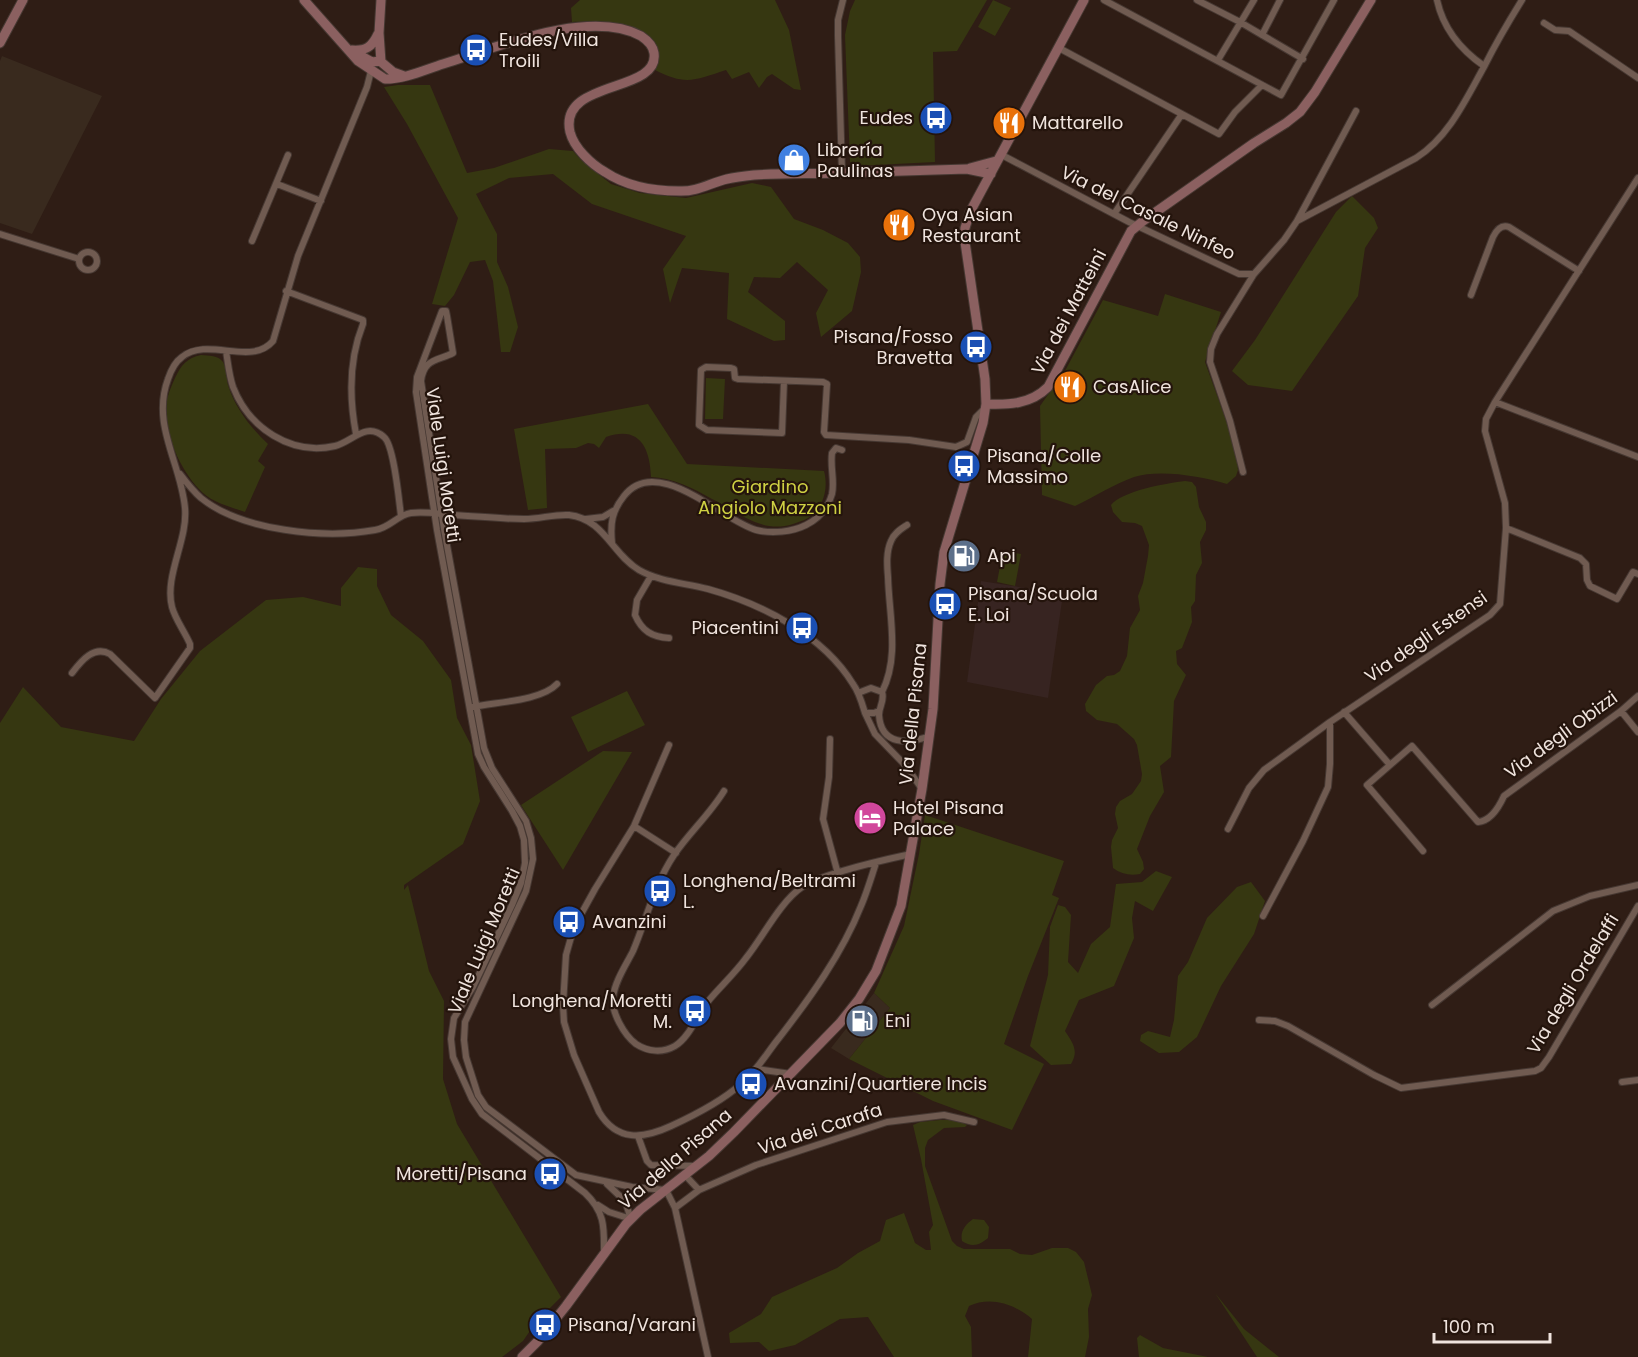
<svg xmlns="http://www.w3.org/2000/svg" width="1638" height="1357" font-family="Poppins,sans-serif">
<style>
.commercial{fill:#392a1e}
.education{fill:#372421}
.green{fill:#363711}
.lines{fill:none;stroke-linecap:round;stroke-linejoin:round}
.street-casing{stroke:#463832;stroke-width:8}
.secondary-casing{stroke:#463832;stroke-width:11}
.street{stroke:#705b51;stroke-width:6}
.secondary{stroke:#8b6060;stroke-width:9}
.labels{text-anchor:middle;stroke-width:4.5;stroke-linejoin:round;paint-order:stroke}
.poi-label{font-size:18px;fill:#f0e4de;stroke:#24140c;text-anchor:start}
.street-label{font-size:18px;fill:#f0e4de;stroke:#24140c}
.park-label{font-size:18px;fill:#cfd143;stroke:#24140c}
</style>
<rect width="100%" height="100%" fill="#2f1d15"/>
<path class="commercial" d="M2 56 102 96 32 234 0 223V61Z
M874 993 890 1008 849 1059 831 1048Z"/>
<path class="education" d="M981 581 1063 594 1048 698 967 682Z"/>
<path class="green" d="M580 0H775L789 30 801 90 794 89 772 74 767 77 759 88 749 72 732 79 726 70C695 80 686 86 655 70 669 21 604 20 572 22L571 8Z
M855 0H987L957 51 933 52 935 162 855 166 850 162 845 35 850 11Z
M993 0 1011 8 995 36 978 27Z
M398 85H430L467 173 494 168 549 149 573 151 581 160 611 184 640 193 686 198 752 183 771 187 794 219 823 230 848 243 860 257 861 272 852 311 821 337 816 313 828 290 797 262 780 278 754 277 748 292 785 321V340L774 341 727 319 729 273 682 268 670 303 663 269 686 236 592 204 553 174 509 178 476 194 497 234V262L508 287 518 327 510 352H501L493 281 485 260 470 262 454 295 445 306 432 304 458 218 407 124 384 87Z
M1352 196 1374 218 1378 228 1365 248 1358 296 1292 391 1248 385 1232 371 1255 340 1336 212Z
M1165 294 1221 312 1205 362 1236 448 1238 470 1236 476 1227 484C1201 476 1159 469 1134 477 1114 484 1094 497 1075 506L1042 495 1040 406 1066 369 1103 300 1158 316Z
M201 355C209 356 218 355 223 362 227 368 226 378 228 385 235 408 251 428 268 444L258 461 265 467 245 512C231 507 214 503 203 493 182 474 163 433 166 405 167 396 171 387 175 378 181 365 187 358 201 355Z
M706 378 725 379 723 419H705Z
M648 404 687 464 824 471C828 486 825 503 813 514 807 520 801 521 793 524 761 534 739 512 712 499 693 488 673 478 651 477 650 447 639 425 606 437L599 448 594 444 588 443 576 448 545 449 547 508 528 510 514 429Z
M1185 481 1192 482 1196 487 1199 507 1206 522V530L1200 542 1202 563 1196 575 1195 601 1191 607 1192 622 1182 648 1176 651 1177 664 1186 675 1174 701 1171 757 1160 766 1164 792 1150 816 1137 849 1143 862 1144 869 1140 874C1130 876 1121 874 1113 868L1111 847 1112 840 1118 828 1115 814 1116 807 1120 801 1132 794 1141 781 1142 774 1137 745 1134 739 1117 724 1097 720 1086 711 1085 704 1096 685 1107 676 1114 675 1120 671 1127 656 1130 628 1140 610 1138 596 1143 583 1148 556 1149 545 1142 526 1135 523 1122 522 1113 512 1111 505C1122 491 1167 483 1185 481Z
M1003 551 1021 554 1015 586 997 582Z
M358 567 377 569V586L391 615 423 641 451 680 457 718 471 745 480 801 463 844 404 885V890L408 885 429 971 444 1001 443 1079 457 1124 561 1297 536 1322 523 1341 502 1357H0V723L23 687 61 727 134 741 161 699 200 651 266 600 303 597 341 606V588Z
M627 691 645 725 588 752 571 717Z
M603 751 632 752 563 870 521 805Z
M925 815 1064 861 1052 895 1059 898 1028 976 1004 1044 1044 1064 1012 1130 933 1101 849 1059 890 1008 874 993 904 926 919 854Z
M1156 871 1172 877 1153 911 1135 901 1132 918 1134 938 1114 986 1079 1000 1065 1031C1073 1043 1079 1051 1071 1064L1051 1065 1030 1046 1048 975 1050 927 1058 905 1065 907 1071 915 1068 962 1078 973 1091 944 1110 927 1116 884 1142 882Z
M1251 882 1265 901 1254 934 1221 986 1197 1037 1179 1052 1159 1053 1140 1041 1141 1035 1148 1031 1170 1037 1174 1020 1178 976 1188 962 1207 918 1237 887Z
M940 1120H957L967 1125 965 1127 944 1128 928 1140 925 1148V1166L952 1241 957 1246 964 1249H1010L1020 1254 1032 1255 1052 1248H1068L1076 1252 1084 1262 1092 1295 1088 1309 1089 1337 1085 1357H1028L1032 1319C1014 1304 991 1296 969 1306L965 1316 971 1327 972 1357H894L868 1317 840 1319 795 1345 769 1351 759 1342 730 1343 729 1333 761 1314 772 1297 837 1268 858 1253 880 1241 886 1220 904 1213 915 1243 926 1250H931L929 1232 933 1225 921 1159 913 1125 920 1122Z
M973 1219 984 1220 989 1227 988 1238C980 1245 972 1248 962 1241 960 1231 965 1225 973 1219Z
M1215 1293 1244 1329 1279 1357H1257Z
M1140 1335 1163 1348 1208 1357H1139L1137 1338Z"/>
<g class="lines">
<g class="street-casing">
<path id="street" d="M1104 0 1281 95 1334 0
M1197 0 1240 22 1303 59
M1437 0C1443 28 1461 50 1484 66
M1544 23 1555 30 1569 31 1638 78
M1262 35 1280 0
M1059 48 1219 134 1235 112 1262 85
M1218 60 1254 0
M1000 154 1129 222 1239 274H1254
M842 173 838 36V20L843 0
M277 184 321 201
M1114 214 1182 114
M1297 221 1356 111
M0 234 79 259
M252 241 288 155
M79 261a9 9 0 1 1 18 0a9 9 0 1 1-18 0Z
M286 291 363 320V324C349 359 349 397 356 434
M1471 295 1493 237C1496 231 1501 224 1509 227L1579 271
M226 351C228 363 229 375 233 387 249 428 291 456 335 446 352 442 366 421 384 437 394 445 399 501 401 516
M784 381 782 433 707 430 699 425 701 370 706 367 731 368 734 369 735 378 738 379 823 382 827 384 824 432 826 435 909 440 956 447 967 442 976 417 985 408
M1495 402 1638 457
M1243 472 1230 421 1210 362 1211 349 1217 334 1254 274 1284 240 1297 221 1416 158C1449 137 1466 99 1485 65 1496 43 1509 21 1522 0
M180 474C186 482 193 491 201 498 242 531 325 539 375 530 390 528 397 515 411 513 425 511 439 514 452 515 476 516 500 519 524 519 540 519 554 514 569 515 604 519 612 554 639 570 660 582 685 583 708 589 762 604 823 635 853 684 859 692 862 703 865 713H874L879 711
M586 519 603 517 613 511
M1506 528 1580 558 1586 564 1587 580 1590 586 1617 599 1633 572 1638 574
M612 543C610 523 612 511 624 496 657 453 723 521 756 530 772 534 792 532 806 525 818 519 828 508 832 494 835 481 830 467 832 453L836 448 842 450
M651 576 637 600 635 615C642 631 652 637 669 638
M72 673C81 661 94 645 110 654L155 698 190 648V644C185 632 175 619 172 607 164 576 188 540 185 508 181 463 151 425 168 379 171 370 175 362 182 357 208 336 251 367 273 341L298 256 367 87 371 71
M882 692C900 656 889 616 888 577 887 565 886 552 891 541 894 533 901 529 907 525
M858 693 871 688 882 692C885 701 879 706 879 715 881 746 908 744 930 736
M473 707C496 702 541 701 557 684
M1621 711 1638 732
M1344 712 1390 765
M865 713 875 734 905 765 922 789
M830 739 829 777 823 819 838 874
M669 745 634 826 595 889 574 927 566 955 563 1005 564 1022 574 1055 599 1112C617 1142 643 1139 671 1126 695 1115 721 1102 741 1084 757 1071 766 1054 779 1038 810 998 842 954 861 906 867 892 871 878 876 863
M724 791C710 814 689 833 674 855 654 885 647 918 633 951 626 965 615 981 613 997 611 1012 624 1035 636 1044 648 1052 663 1053 675 1046 690 1037 698 1013 710 999 722 985 735 973 746 958 763 937 780 902 802 887 825 873 883 860 911 854
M634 826 676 853
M1228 829 1249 788 1264 770 1330 722
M1423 851 1367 785 1412 746 1478 822C1491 821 1499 807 1504 796L1621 711 1638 696
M1263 916 1303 841 1328 787 1330 764V722L1490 615 1500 604 1506 528 1505 503 1485 431 1486 419 1495 402 1638 178
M1432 1005 1553 911 1590 896 1638 885
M1259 1020 1275 1021 1288 1026 1374 1075 1401 1088 1535 1071 1541 1068 1549 1057 1638 906
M757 1069 791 1074
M1622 1082 1638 1080
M638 1136 647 1161 651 1165 696 1166
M685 1175 699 1190 756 1165 887 1122 944 1115 974 1122
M598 1205 609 1212 631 1219 625 1201 607 1184
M675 1208 708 1357
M604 1255C604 1229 606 1213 585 1193L482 1114 472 1099 453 1057 451 1039 454 1018 473 987 512 905 521 883 525 863 524 840 520 826 512 811 484 767 478 754 437 530 416 392 417 377 442 311H446L447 316 453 353C438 361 424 358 421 381L444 529 484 748 492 768 526 821 531 838 533 859 526 891 465 1022 464 1040 466 1057 478 1095 486 1107 576 1175 632 1187 666 1190 675 1208 699 1190"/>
</g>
<g class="secondary-casing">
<path id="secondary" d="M304 0 358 61 385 79C405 79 424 70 443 64 495 48 589 8 641 36 647 40 653 46 654 53 660 94 558 79 570 132 574 148 591 164 605 172 626 186 654 191 679 191 697 192 710 183 727 179 736 177 745 176 754 175 783 173 812 174 840 173 883 172 925 170 967 169L991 174
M381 0 379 33 381 62
M0 43 23 0
M352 50C366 51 372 47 378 34
M354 52 372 62 380 61 393 72 404 76
M970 168 996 161
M986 404C1009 405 1031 404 1048 387L1131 231 1143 221 1254 143 1286 123 1300 112 1315 92 1371 0
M522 1357 538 1341 566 1306 626 1224 640 1210 709 1156 734 1132 840 1023 859 999 876 971 901 906 922 789 933 709 940 584 944 552 983 423 986 404 985 379 965 242V228L970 212 1084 0"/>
</g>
<use href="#street" class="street"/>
<use href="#secondary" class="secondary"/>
</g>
<defs>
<g id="bus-disc" transform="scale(1.725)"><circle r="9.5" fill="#1a4fb4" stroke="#24140c"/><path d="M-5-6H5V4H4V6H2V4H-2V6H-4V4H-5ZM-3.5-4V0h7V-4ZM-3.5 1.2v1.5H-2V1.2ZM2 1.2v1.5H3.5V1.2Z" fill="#fff"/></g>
<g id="restaurant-disc" transform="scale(1.725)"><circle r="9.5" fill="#e8710a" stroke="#24140c"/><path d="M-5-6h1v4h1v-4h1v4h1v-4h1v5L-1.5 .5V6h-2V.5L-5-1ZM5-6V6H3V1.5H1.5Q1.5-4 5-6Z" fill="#fff"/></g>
<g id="shop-disc" transform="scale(1.725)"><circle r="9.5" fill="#3f7fe0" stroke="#24140c"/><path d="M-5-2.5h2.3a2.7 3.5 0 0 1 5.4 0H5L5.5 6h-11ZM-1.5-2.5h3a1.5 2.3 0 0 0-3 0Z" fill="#fff"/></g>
<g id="fuel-disc" transform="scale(1.725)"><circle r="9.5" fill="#5c6f8a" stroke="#24140c"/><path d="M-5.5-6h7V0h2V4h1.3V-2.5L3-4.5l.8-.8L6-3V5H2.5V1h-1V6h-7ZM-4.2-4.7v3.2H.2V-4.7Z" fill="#fff"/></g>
<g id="hotel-disc" transform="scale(1.725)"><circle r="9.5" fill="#d1479c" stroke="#24140c"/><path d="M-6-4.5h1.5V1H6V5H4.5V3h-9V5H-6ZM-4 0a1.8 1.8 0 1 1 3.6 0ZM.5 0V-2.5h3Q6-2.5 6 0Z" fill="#fff"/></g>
</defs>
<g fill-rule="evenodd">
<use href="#bus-disc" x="476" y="50"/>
<use href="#bus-disc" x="936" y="118"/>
<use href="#restaurant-disc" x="1009" y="123"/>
<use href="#shop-disc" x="794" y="160"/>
<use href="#restaurant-disc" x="899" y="225"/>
<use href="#bus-disc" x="976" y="347"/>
<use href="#restaurant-disc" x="1070" y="387"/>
<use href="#bus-disc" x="964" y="466"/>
<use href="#fuel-disc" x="964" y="556"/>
<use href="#bus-disc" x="945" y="604"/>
<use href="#bus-disc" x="802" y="628"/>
<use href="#hotel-disc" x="870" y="818"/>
<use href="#bus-disc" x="660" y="891"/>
<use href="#bus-disc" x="569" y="922"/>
<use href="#bus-disc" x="695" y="1011"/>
<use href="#fuel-disc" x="862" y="1021"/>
<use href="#bus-disc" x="751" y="1084"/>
<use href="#bus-disc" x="550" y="1174"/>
<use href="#bus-disc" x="545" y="1325"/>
</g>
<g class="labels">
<g class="poi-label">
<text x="499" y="46">Eudes/Villa<tspan x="499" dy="21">Troili</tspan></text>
<text x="913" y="124" text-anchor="end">Eudes</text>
<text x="1032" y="129">Mattarello</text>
<text x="817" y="156">Librería<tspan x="817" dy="21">Paulinas</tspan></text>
<text x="922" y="221">Oya Asian<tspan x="922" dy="21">Restaurant</tspan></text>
<text x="953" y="343" text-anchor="end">Pisana/Fosso<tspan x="953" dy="21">Bravetta</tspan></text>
<text x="1093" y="393">CasAlice</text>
<text x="987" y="462">Pisana/Colle<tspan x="987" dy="21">Massimo</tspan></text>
<text x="987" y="562">Api</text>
<text x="968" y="600">Pisana/Scuola<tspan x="968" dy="21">E. Loi</tspan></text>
<text x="779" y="634" text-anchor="end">Piacentini</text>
<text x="893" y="814">Hotel Pisana<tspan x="893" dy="21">Palace</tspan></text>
<text x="683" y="887">Longhena/Beltrami<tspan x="683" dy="21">L.</tspan></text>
<text x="592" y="928">Avanzini</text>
<text x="672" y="1007" text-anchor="end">Longhena/Moretti<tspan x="672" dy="21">M.</tspan></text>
<text x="885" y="1027">Eni</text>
<text x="774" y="1090">Avanzini/Quartiere Incis</text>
<text x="527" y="1180" text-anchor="end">Moretti/Pisana</text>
<text x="568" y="1331">Pisana/Varani</text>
</g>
<g class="street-label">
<text transform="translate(1148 213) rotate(26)" y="6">Via del Casale Ninfeo</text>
<text transform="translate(1069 312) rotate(-62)" y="6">Via dei Matteini</text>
<text transform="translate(443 465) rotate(82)" y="6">Viale Luigi Moretti</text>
<text transform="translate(1426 637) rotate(-35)" y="6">Via degli Estensi</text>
<text transform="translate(913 714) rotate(-84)" y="6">Via della Pisana</text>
<text transform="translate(1561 735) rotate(-36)" y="6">Via degli Obizzi</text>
<text transform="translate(484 941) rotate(-67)" y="6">Viale Luigi Moretti</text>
<text transform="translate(1573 984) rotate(-59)" y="6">Via degli Ordelaffi</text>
<text transform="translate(820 1129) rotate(-18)" y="6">Via dei Carafa</text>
<text transform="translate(675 1159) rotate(-41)" y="6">Via della Pisana</text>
</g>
<g class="park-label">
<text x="770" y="493">Giardino<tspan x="770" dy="21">Angiolo Mazzoni</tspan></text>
</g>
</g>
<path d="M1434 1333v9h116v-9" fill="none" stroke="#f0e4de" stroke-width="3"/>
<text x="1443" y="1333" font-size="18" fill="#f0e4de" stroke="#24140c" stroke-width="4.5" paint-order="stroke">100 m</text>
</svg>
